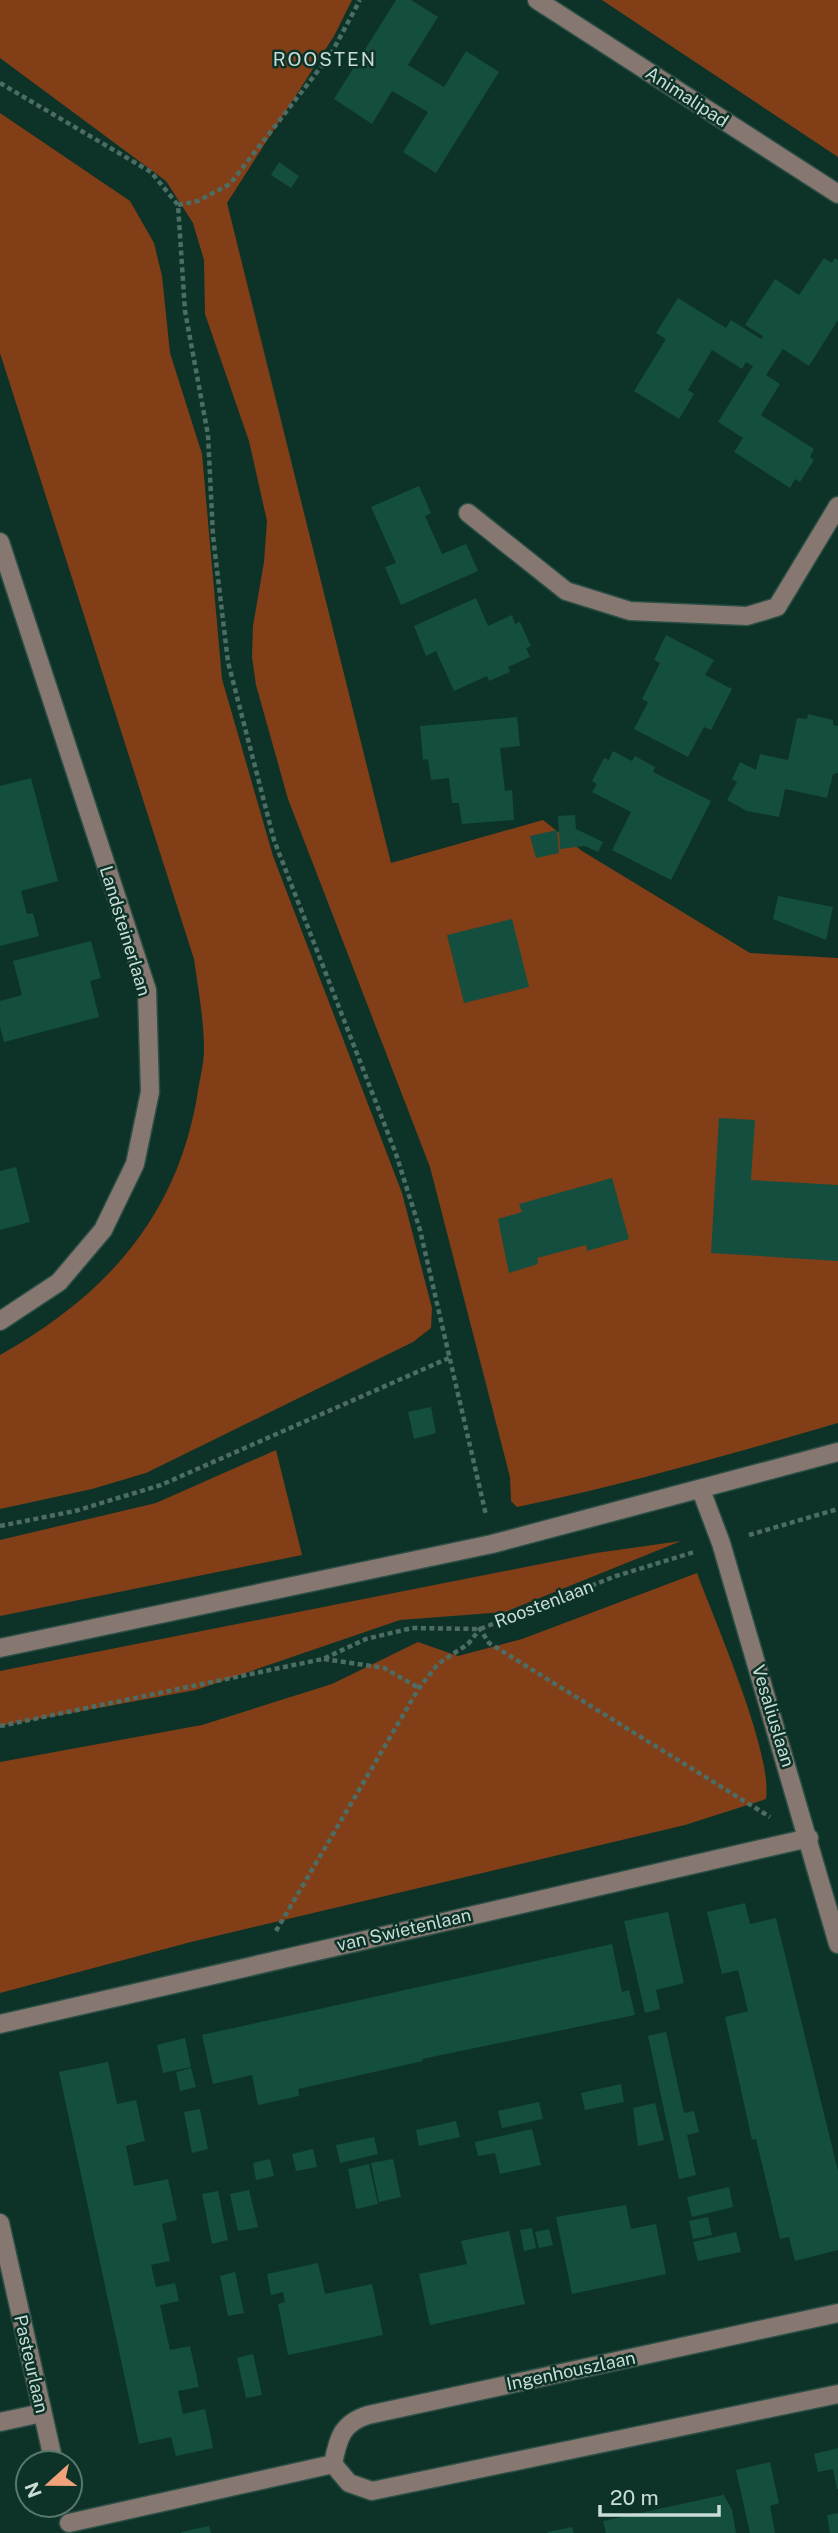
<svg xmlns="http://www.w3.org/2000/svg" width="838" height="2533" font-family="'Public Sans',sans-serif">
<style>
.green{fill:#823e17}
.building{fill:#144e3e}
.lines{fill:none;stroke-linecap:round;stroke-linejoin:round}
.minor-casing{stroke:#2b4e45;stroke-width:21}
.path{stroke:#4d6d64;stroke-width:4.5;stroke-dasharray:5 3.5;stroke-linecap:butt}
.minor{stroke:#867871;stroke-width:18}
.labels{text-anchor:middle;stroke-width:5;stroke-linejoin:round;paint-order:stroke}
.street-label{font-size:18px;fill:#c9ddd6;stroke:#0d3329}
.neighbourhood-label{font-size:19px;letter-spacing:2px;fill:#c9ddd6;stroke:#0d3329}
</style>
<rect width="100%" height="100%" fill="#0d3329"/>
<path class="green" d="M0 0H352L334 36 227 203 391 863 543 820 582 851 750 953 838 958V1423C732 1454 626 1484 517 1507L511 1501 510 1477 430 1167 288 799 256 685 252 657 253 626 264 562 267 521 249 441 205 314 204 260 193 223 166 181 0 58Z
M602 0H838V157Z
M0 113 130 201 154 243 162 276 170 353 202 454 222 679 273 856 402 1193 432 1308 431 1328 413 1342 146 1473 92 1489 0 1509V1355C105 1296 176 1218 197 1097 199 1081 204 1065 204 1049 204 1020 198 988 194 959L0 353Z
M276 1450 302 1555 0 1616V1540L156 1503Z
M681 1541 505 1612 400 1620 196 1690 0 1726V1671L596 1553Z
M697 1573C715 1622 773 1753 766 1799L685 1825 191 1942 0 1993V1762L202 1725 332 1684 418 1642 458 1656 522 1639Z"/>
<path class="building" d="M396 0H411L438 17 408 65 444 87 466 51 499 72 436 173 403 152 428 112 392 91 372 124 334 99Z
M279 162 299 176 291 188 271 175Z
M824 258 832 263 835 258 838 260V320L809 366 783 349 766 375 780 384 761 415 814 449 810 457 814 460 800 482 795 479 790 488 734 452 743 438 718 422 753 366 746 362 742 369 712 350 688 390 694 394 679 419 634 391 666 339 656 333 678 298 726 328 731 320 761 339 763 336 745 325 775 279 799 295Z
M419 486 431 513 425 516 442 554 466 544 478 571 401 605 385 567 396 563 371 507Z
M476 598 488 626 512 615 515 624 520 622 531 646 526 648 530 657 508 667 510 672 489 681 487 676 454 691 436 651 426 656 414 626Z
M666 635 714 660 705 675 732 689 711 730 704 727 688 757 634 729 648 702 642 699 660 663 654 660Z
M808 714 833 720V725L838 726V773L833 774 827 798 785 789 779 817 747 811 727 800 737 782 732 779 740 762 756 770 760 754 788 760 797 718 807 719Z
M517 717 520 746 500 748 505 791 512 790 514 820 462 824 459 803H452L449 778 431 780 428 759 423 760 420 726Z
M613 751 632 761 635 756 655 767 653 772 711 801 671 880 612 850 631 812 592 792 597 784 592 781 604 758 609 760Z
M31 778 58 881 21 891 27 914 33 913 39 936 0 946V786Z
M575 815 576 829 603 842 598 852 585 846 560 849 558 816Z
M557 830 559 853 536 858 530 836Z
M778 896 833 907 826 940 773 919Z
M512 919 529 987 464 1003 447 935Z
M91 941 101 978 90 981 99 1017 4 1042 0 1027V1001L22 995 13 961Z
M719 1118 755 1120 751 1180 838 1185V1261L711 1253Z
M16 1167 30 1222 0 1230V1171Z
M612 1178 629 1239 587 1251 586 1245 537 1258 538 1264 509 1273 498 1219 522 1212 519 1204Z
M431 1407 436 1433 414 1439 408 1412Z
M745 1903 750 1924 776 1918 838 2171V2250L795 2261 789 2237 780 2239 756 2139 752 2140 725 2017 748 2011 738 1970 722 1974 707 1912Z
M668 1912 684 1983 656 1990 660 2009 645 2013 624 1921Z
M612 1944 622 1992 629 1990 635 2015 422 2059 423 2061 298 2089 299 2096 258 2105 252 2075 213 2084 202 2035Z
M666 2032 684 2113 694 2111 699 2132 687 2135 696 2175 679 2179 648 2036Z
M185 2038 191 2067 163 2073 157 2045Z
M108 2062 117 2104 136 2100 145 2141 126 2146 134 2186 168 2179 177 2220 162 2224 170 2261 151 2265 156 2287 175 2283 179 2301 160 2305 170 2350 190 2346 199 2387 178 2391 183 2414 205 2409 213 2448 176 2456 171 2437 139 2444 59 2072Z
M191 2068 196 2087 180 2091 176 2072Z
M621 2084 624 2102 585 2110 581 2093Z
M539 2102 543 2119 502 2128 498 2111Z
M655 2103 664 2140 638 2146 633 2108Z
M200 2109 208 2149 192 2153 184 2112Z
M456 2121 460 2137 419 2146 416 2130Z
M532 2129 541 2165 500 2174 495 2153 478 2156 475 2142Z
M374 2137 378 2154 340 2163 336 2145Z
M313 2149 317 2167 296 2171 292 2154Z
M270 2159 274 2176 256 2180 253 2163Z
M393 2159 401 2197 379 2202 371 2163Z
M369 2164 378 2204 356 2209 348 2169Z
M729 2187 733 2207 692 2217 687 2197Z
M249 2190 258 2227 238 2231 230 2194Z
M218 2191 228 2240 212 2244 202 2194Z
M626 2205 631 2229 656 2224 666 2274 572 2294 556 2217Z
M708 2217 712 2235 693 2239 689 2221Z
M532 2228 536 2248 524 2251 520 2230Z
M549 2229 553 2245 539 2248 535 2232Z
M509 2231 525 2304 430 2325 419 2274 467 2264 461 2241Z
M736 2232 741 2252 698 2261 693 2242Z
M318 2263 325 2294 372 2284 383 2335 288 2355 278 2304 285 2302 283 2292 271 2295 267 2274Z
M235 2272 244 2313 228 2316 220 2276Z
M253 2354 262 2395 246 2398 237 2358Z
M838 2448V2489H837L833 2469 818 2472 814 2454Z
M770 2462 779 2503 770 2506 775 2533H750L736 2470Z
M721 2490 732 2510 736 2533H606L603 2521 723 2495Z
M838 2513V2533H830L827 2515Z
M209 2526 211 2533H181V2532Z
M572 2527 574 2533H548V2532Z"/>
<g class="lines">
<g class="minor-casing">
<path id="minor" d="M537 0 838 194
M468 513 566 591 630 611 747 616 777 607 838 506
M0 542 147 990 150 1092 135 1164 103 1230 59 1282 0 1321
M701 1490 721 1543 838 1944
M0 1648 492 1544 838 1452
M0 2024 809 1838
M0 2223 54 2463
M838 2313 368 2415C342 2423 338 2438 333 2464L349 2483 372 2491 838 2394
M0 2422 42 2413
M69 2523 333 2464"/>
</g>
<path class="path" d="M0 83 151 172 178 205 185 311 208 435 213 536 228 662 274 840 396 1154 420 1230 486 1515
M178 205 198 201 230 184 331 54 360 0
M0 1526 75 1511 161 1485 451 1357
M749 1535 838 1509
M324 1659 384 1668 419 1688
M0 1726 323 1659 366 1639 412 1628 480 1629 616 1576 694 1552
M276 1931 419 1688 438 1664 468 1644 480 1629 489 1643 770 1817"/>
<use href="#minor" class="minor"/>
</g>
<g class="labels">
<g class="street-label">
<text transform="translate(687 97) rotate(33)" y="6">Animalipad</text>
<text transform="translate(125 931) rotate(73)" y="6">Landsteinerlaan</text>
<text transform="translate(544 1604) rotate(-21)" y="6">Roostenlaan</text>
<text transform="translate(773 1716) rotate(73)" y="6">Vesaliuslaan</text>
<text transform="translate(404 1930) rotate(-13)" y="6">van Swietenlaan</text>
<text transform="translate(31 2364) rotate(77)" y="6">Pasteurlaan</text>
<text transform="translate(571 2371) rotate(-12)" y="6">Ingenhouszlaan</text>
</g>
<g class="neighbourhood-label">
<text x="325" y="66">ROOSTEN</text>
</g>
</g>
<g transform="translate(49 2484) rotate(249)"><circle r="33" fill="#0d3329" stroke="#58776e" stroke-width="2"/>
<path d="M0-5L12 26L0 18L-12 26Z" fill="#f0a27a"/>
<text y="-10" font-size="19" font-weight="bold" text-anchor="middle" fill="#c9ddd6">N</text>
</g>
<path d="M600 2505v10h119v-10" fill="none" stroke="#c9ddd6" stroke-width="3.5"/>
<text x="610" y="2505" font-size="21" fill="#c9ddd6" stroke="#0d3329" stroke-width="5" paint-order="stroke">20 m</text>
</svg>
